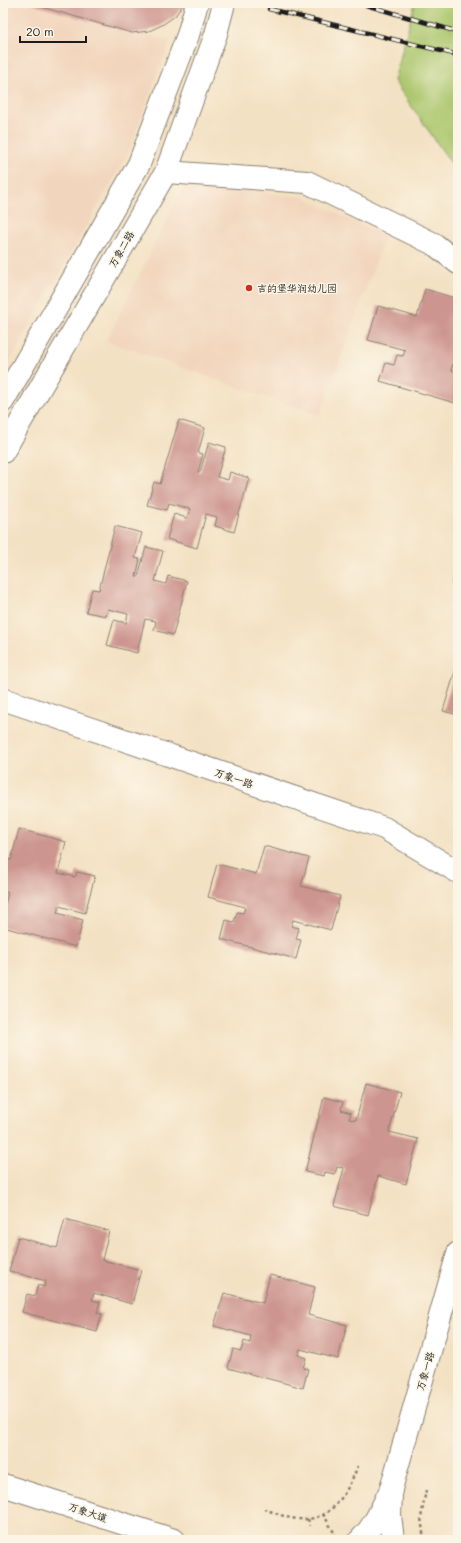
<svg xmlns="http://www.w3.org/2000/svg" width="461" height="1543" font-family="Mali,'LXGW WenKai TC',sans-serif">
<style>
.built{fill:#f2d5bd}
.green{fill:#acc76e;stroke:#647245}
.building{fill:#cd958f}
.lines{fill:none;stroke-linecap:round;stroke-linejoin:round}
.minor-casing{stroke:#887e70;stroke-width:24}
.tertiary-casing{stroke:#887e70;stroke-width:24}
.secondary-casing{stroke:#887e70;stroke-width:24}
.path{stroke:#887e70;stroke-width:2.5;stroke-dasharray:3 3;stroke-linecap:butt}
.minor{stroke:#fff;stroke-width:22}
.tertiary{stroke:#fff;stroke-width:22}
.secondary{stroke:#fff;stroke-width:22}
.rail-casing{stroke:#1c1c1c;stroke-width:4.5}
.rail{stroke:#fcf5e5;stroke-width:3;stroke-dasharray:9;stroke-linecap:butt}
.poi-dot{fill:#c8321e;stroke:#fcf5e5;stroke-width:1.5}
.labels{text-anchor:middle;stroke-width:3;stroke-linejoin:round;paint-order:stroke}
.street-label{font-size:10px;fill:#1c1c1c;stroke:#fcf5e5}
.poi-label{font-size:10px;fill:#1c1c1c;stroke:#fcf5e5;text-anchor:start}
</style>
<rect width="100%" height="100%" fill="#fcf5e5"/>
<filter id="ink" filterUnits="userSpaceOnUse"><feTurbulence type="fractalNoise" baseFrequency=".025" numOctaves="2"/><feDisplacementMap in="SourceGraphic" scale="8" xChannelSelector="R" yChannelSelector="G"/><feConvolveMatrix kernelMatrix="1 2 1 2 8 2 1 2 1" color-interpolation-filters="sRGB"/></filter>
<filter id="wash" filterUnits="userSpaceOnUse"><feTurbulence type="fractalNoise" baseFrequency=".012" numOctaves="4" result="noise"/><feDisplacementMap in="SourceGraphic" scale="16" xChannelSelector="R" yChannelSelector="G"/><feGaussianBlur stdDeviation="0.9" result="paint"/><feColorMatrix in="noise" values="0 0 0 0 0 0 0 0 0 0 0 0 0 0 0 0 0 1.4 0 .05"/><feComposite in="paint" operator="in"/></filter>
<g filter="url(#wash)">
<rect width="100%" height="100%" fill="#f3e1c3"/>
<path class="built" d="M3 3H38L170 41 127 155 3 373Z
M186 182 303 197 385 236 320 416 106 341Z"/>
<path class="green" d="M415 3H458V173L394 81Z"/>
<g id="blocks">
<path class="building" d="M28 3H184L175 16 162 25 149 31 132 33Z
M425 289 458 299V366L453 364 451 370 458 373 456 383 458 384V392L455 403 380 381 386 363 394 365 397 355 403 356 405 350 368 340 378 306 417 317Z
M179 420 205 428 198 453 203 454 198 472H200L209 442 226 447 217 477 228 480 230 472 249 478 234 532 215 526 217 517 206 514 197 548 167 539 174 514 187 518 190 509 169 503 167 510 147 505 154 482 160 484Z
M115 526 142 533 135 558 140 559 136 577H138L146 547 163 551 155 581 166 584 168 576 187 581 173 635 154 630 156 621 145 619 137 653 107 645 114 620 126 623 128 614 108 609 106 616 86 612 92 589 99 590Z
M458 564V584L452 583Z
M458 662V715L443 711Z
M19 829 66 842 58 873 75 877 77 872 95 876 85 913 59 906 57 913 83 920 76 947 3 927V911L8 893 3 891V858L11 860Z
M264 846 309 858 301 886 340 896 331 930 293 920 291 926 299 928 296 939 301 940 296 959 221 939 226 920 234 922 237 912 243 913 245 907 208 897 217 864 256 874Z
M366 1083 400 1092 389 1132 418 1139 406 1184 378 1176 368 1215 334 1206 344 1168 337 1167 335 1174 325 1172 324 1176 305 1172 324 1097 343 1102 341 1110 351 1113 349 1119 356 1120Z
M65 1219 109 1231 102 1260 141 1270 132 1304 94 1293 92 1300 100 1302 97 1313 102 1314 97 1332 22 1312 27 1294 35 1296 38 1285 44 1287 46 1281 9 1271 18 1237 57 1248Z
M270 1275 315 1287 308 1315 347 1325 338 1359 300 1349 298 1355 306 1358 303 1368 308 1369 303 1388 228 1368 233 1349 241 1351 244 1341 250 1343 251 1336 214 1326 224 1293 263 1303Z"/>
</g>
</g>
<g filter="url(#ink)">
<use href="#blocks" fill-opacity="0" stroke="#887e70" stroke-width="1"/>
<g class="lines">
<g class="minor-casing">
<path id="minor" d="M166 172 307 182 434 244 458 263"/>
</g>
<g class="tertiary-casing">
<path id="tertiary" d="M3 401 139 164 188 35 197 3
M3 452 166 172 216 34 224 3
M3 699 384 828 458 872
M391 1489 458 1253"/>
</g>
<g class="secondary-casing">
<path id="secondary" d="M3 1485 174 1540
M391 1495 390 1515 393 1540
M360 1540C375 1526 382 1507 391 1489"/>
</g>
<path class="path" d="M264 1509C273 1512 282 1516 291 1518 330 1526 346 1495 358 1466
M323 1514 338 1539
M308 1519 310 1526
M424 1540 421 1518 426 1490"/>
<use href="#minor" class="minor"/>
<use href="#tertiary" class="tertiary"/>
<use href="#secondary" class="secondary"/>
<g class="rail-casing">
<path id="rail" d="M359 3 458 32
M269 9 458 55"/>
</g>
<use href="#rail" class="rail"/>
</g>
</g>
<circle class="poi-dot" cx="249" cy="288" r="4"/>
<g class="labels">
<g class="street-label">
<text transform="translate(121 249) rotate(-60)" y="4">万象二路</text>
<text transform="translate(234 778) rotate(19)" y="4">万象一路</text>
<text transform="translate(425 1371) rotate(-74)" y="4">万象一路</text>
<text transform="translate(88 1512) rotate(18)" y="4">万象大道</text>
</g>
<g class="poi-label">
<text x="257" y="292">吉的堡华润幼儿园</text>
</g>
</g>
<rect width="461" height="1543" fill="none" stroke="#fcf5e5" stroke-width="16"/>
<path d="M20 36v6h66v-6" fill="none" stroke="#1c1c1c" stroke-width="2"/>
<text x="26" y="36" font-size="12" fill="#1c1c1c" stroke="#fcf5e5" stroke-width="3" paint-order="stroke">20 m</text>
</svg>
